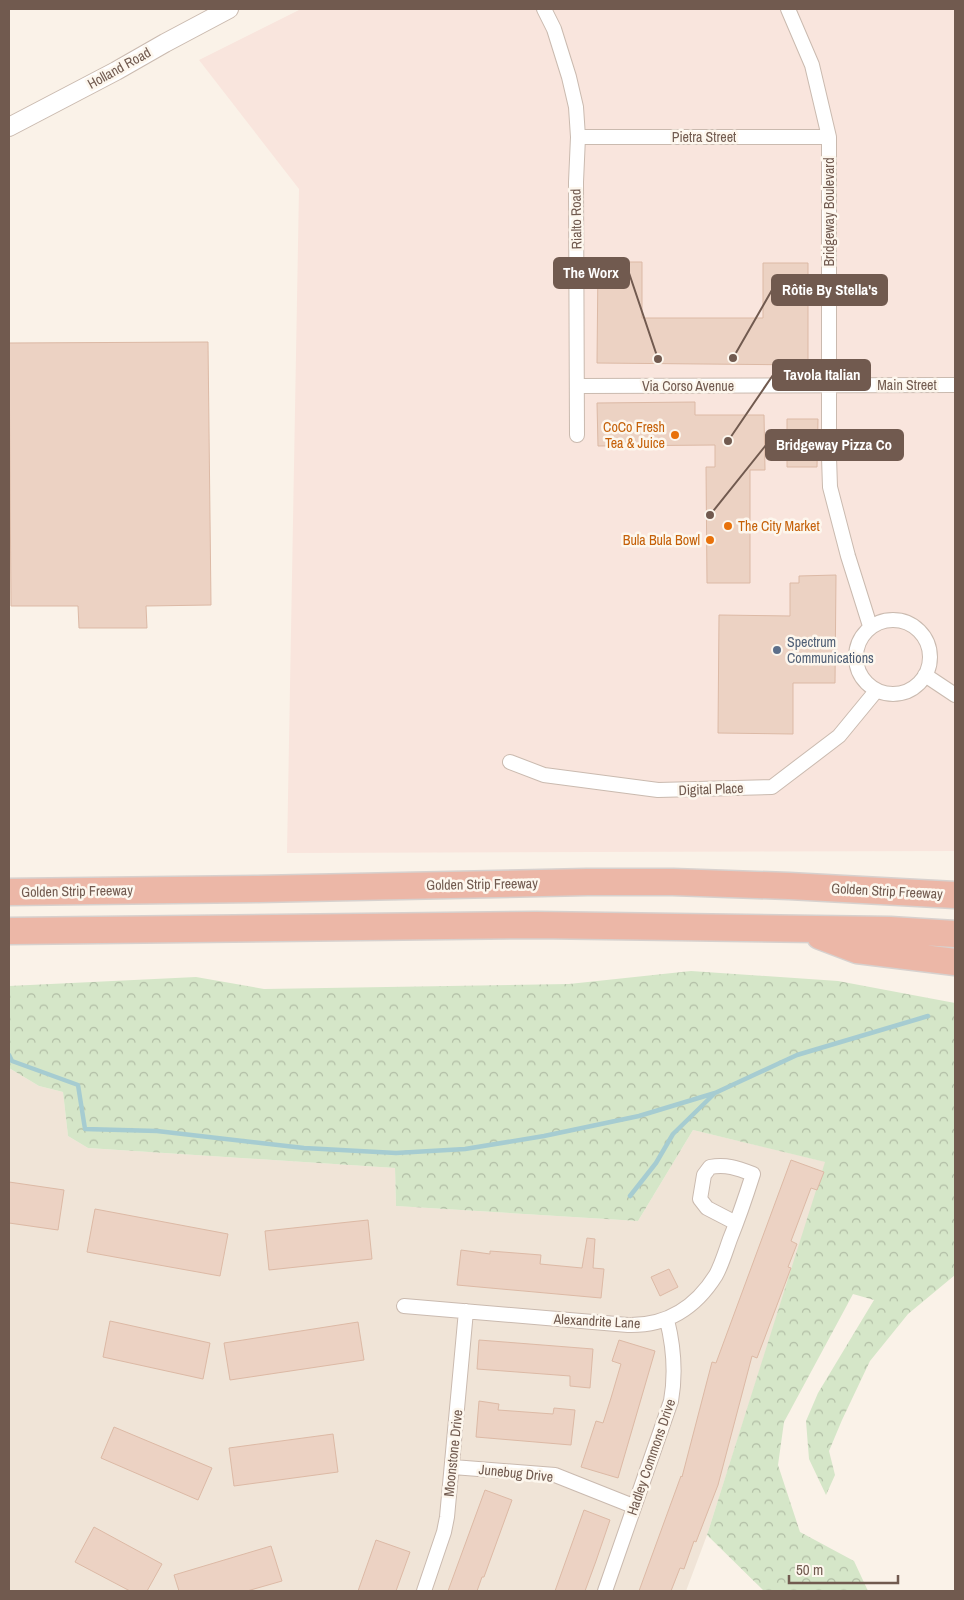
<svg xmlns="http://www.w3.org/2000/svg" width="964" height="1600" font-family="'Archivo Narrow',sans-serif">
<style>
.residential{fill:#f0e4d7}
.commercial{fill:#f9e5dd}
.forest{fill:url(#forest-crowns)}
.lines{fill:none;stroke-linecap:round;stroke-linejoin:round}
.stream{stroke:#a6ccd1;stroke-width:4.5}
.building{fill:#ecd2c3;stroke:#dcb9a5}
.minor-casing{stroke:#cabaaf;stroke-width:16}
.tertiary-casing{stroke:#cabaaf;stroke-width:20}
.motorway-casing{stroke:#d7d1ce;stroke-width:29}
.minor{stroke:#fff;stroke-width:14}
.tertiary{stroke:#fff;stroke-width:18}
.motorway{stroke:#ecb7a7;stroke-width:26}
.food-dot{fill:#e8710a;stroke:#fdf7ee;stroke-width:2}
.service-dot{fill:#5c6f8a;stroke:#fdf7ee;stroke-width:2}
.labels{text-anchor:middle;stroke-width:5;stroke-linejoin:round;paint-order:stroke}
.street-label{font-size:14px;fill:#715a4f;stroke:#fdf7ee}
.food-label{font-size:14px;fill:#c56008;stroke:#fdf7ee;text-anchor:end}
.service-label{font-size:14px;fill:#4e5e75;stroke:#fdf7ee;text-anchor:start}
.leader{fill:none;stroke:#715a4f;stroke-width:2}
.callout-dot{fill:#715a4f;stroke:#fdf7ee;stroke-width:2}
.callout{fill:#715a4f;stroke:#715a4f;stroke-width:2}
.callout-label{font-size:15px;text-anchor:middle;font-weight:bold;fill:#fff}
</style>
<defs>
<pattern id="forest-crowns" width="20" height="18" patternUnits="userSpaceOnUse" patternTransform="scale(1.25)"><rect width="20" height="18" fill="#d5e6c8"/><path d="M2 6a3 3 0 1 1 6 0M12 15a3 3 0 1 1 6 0" fill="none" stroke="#b1bda5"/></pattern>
</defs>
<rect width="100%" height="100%" fill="#faf2e8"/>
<path class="residential" d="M9 1068 39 1086 63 1092 68 1136 88 1148 395 1168 396 1206 638 1221 693 1130 826 1162 707 1535 686 1591H9Z"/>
<path class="commercial" d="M301 9H955V851L287 853 299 189 199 60Z"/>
<path class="forest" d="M691 971 838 981 955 1003V1275L908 1314 870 1361 842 1420 829 1451 835 1475 826 1495 809 1459 806 1421 818 1393 874 1300 853 1294 784 1422 778 1465 800 1532 854 1561 868 1591H764L707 1535 825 1162 693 1130 638 1221 396 1206 395 1168 88 1148 68 1136 63 1092 39 1086 9 1068V986L196 977 264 989 569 984Z"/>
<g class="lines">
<path class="stream" d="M9 1055 12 1061 78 1085 85 1129 157 1131 304 1148 396 1153 465 1149 544 1136 639 1116 715 1093 797 1055 928 1016
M630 1196 656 1163 673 1134 714 1094"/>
</g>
<path class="building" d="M598 262H642V318H763V263H808V365L597 363Z
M208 342 211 605 146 606 147 628H79L78 606H11L9 343Z
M695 402V415H764L765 470H750V583H707L706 467H715V445L598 446 597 403Z
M787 419H818L817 467H787Z
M836 575 835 683H793V734L718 733 719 615 790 616V583H799V576Z
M791 1160 824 1172 817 1190 811 1188 791 1241 797 1244 788 1267 791 1268 757 1358 752 1356 718 1485 696 1542 694 1541 684 1569 680 1568 671 1591H639L681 1476 682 1477 712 1362 716 1363Z
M9 1182 64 1190 58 1230 9 1223Z
M95 1209 228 1234 220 1276 87 1252Z
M368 1220 372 1259 269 1270 265 1231Z
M587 1238 595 1239 593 1268 604 1269 601 1298 457 1285 461 1250 490 1254V1251L541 1255 540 1264 582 1268Z
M669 1269 678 1287 660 1296 651 1277Z
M110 1321 210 1343 203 1379 103 1357Z
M358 1322 364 1360 230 1380 224 1343Z
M479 1340 593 1349 590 1388 570 1386V1376L477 1369Z
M619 1340 655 1351 618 1478 581 1467 596 1421 603 1423 611 1398 621 1364 612 1361Z
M479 1401 499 1404 498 1410 553 1414 554 1408 575 1410 571 1445 476 1437Z
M114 1427 212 1468 198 1500 101 1458Z
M333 1434 338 1472 234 1486 229 1448Z
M485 1490 512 1500 484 1577H482L477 1591H448Z
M584 1510 610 1520 596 1561 585 1591H555Z
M94 1527 162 1564 147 1591H130L75 1562Z
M376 1540 410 1552 396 1591H358Z
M271 1546 282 1581 247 1591H179L174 1575Z"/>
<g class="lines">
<g class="minor-casing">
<path id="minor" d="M544 9 554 29 569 77 576 107 578 137 576 182 577 435
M788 9 812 65 829 137V457L830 487 848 556 870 626
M578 137H829
M577 386 955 385
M856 657a37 37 0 1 1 74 0a37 37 0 1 1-74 0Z
M925 675 955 695
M510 762 544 775 658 790 772 787 839 736 876 691
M404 1306 628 1325C667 1326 696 1307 716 1275 722 1264 726 1250 730 1239 739 1217 746 1196 753 1174 737 1168 726 1164 710 1167L704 1175 700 1199 707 1208 736 1223
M453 1467 555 1475 633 1506
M424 1591 444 1532 447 1517 466 1311
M605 1591 671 1401C676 1373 674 1348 667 1320"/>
</g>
<g class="tertiary-casing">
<path id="tertiary" d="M9 127 116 71 165 43 229 9"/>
</g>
<g class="motorway-casing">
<path id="motorway" d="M9 892 258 889 587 882H673L789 886 955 895
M9 931 536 925 890 930 955 934
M820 936 857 950 955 962"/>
</g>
<use href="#minor" class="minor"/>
<use href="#tertiary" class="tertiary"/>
<use href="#motorway" class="motorway"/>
</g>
<g class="food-dot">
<circle cx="675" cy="435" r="5"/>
<circle cx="728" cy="526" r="5"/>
<circle cx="710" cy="540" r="5"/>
</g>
<circle class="service-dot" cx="777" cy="650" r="5"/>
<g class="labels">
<g class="street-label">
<text transform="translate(119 68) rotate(-29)" y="5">Holland Road</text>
<text x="704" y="142">Pietra Street</text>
<text transform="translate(829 212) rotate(-90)" y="5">Bridgeway Boulevard</text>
<text transform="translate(576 219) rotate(-91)" y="5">Rialto Road</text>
<text x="907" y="390">Main Street</text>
<text x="688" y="391">Via Corso Avenue</text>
<text transform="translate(711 789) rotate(-2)" y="5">Digital Place</text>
<text transform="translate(482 884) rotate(-1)" y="5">Golden Strip Freeway</text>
<text transform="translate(77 891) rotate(-1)" y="5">Golden Strip Freeway</text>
<text transform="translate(887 891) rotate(3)" y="5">Golden Strip Freeway</text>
<text transform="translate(597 1321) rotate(3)" y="5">Alexandrite Lane</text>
<text transform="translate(453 1453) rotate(-84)" y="5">Moonstone Drive</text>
<text transform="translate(651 1457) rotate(-71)" y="5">Hadley Commons Drive</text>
<text transform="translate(516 1473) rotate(6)" y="5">Junebug Drive</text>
</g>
<g class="food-label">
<text x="665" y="432">CoCo Fresh<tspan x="665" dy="16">Tea &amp; Juice</tspan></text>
<text x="738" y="531" text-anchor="start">The City Market</text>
<text x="700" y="545">Bula Bula Bowl</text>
</g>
<g class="service-label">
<text x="787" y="647">Spectrum<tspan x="787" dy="16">Communications</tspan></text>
</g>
</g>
<path class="leader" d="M658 359L629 273M733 358L772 290M728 441L773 375M710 515L766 445"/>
<g class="callout-dot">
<circle cx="658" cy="359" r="5"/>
<circle cx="733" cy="358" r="5"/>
<circle cx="728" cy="441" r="5"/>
<circle cx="710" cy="515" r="5"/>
</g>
<g class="callout">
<rect x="554" y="258" width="75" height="30" rx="5"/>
<rect x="772" y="275" width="115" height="30" rx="5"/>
<rect x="773" y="360" width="97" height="30" rx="5"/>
<rect x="766" y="430" width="137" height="30" rx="5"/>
</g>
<g class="callout-label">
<text x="591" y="278">The Worx</text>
<text x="830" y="295">Rôtie By Stella's</text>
<text x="822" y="380">Tavola Italian</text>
<text x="834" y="450">Bridgeway Pizza Co</text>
</g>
<rect width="964" height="1600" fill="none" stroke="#715a4f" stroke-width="20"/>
<path d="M789 1575v8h109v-8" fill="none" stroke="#715a4f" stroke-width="2.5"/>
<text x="796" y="1575" font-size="15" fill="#715a4f" stroke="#fdf7ee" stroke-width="4" paint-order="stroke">50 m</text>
</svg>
